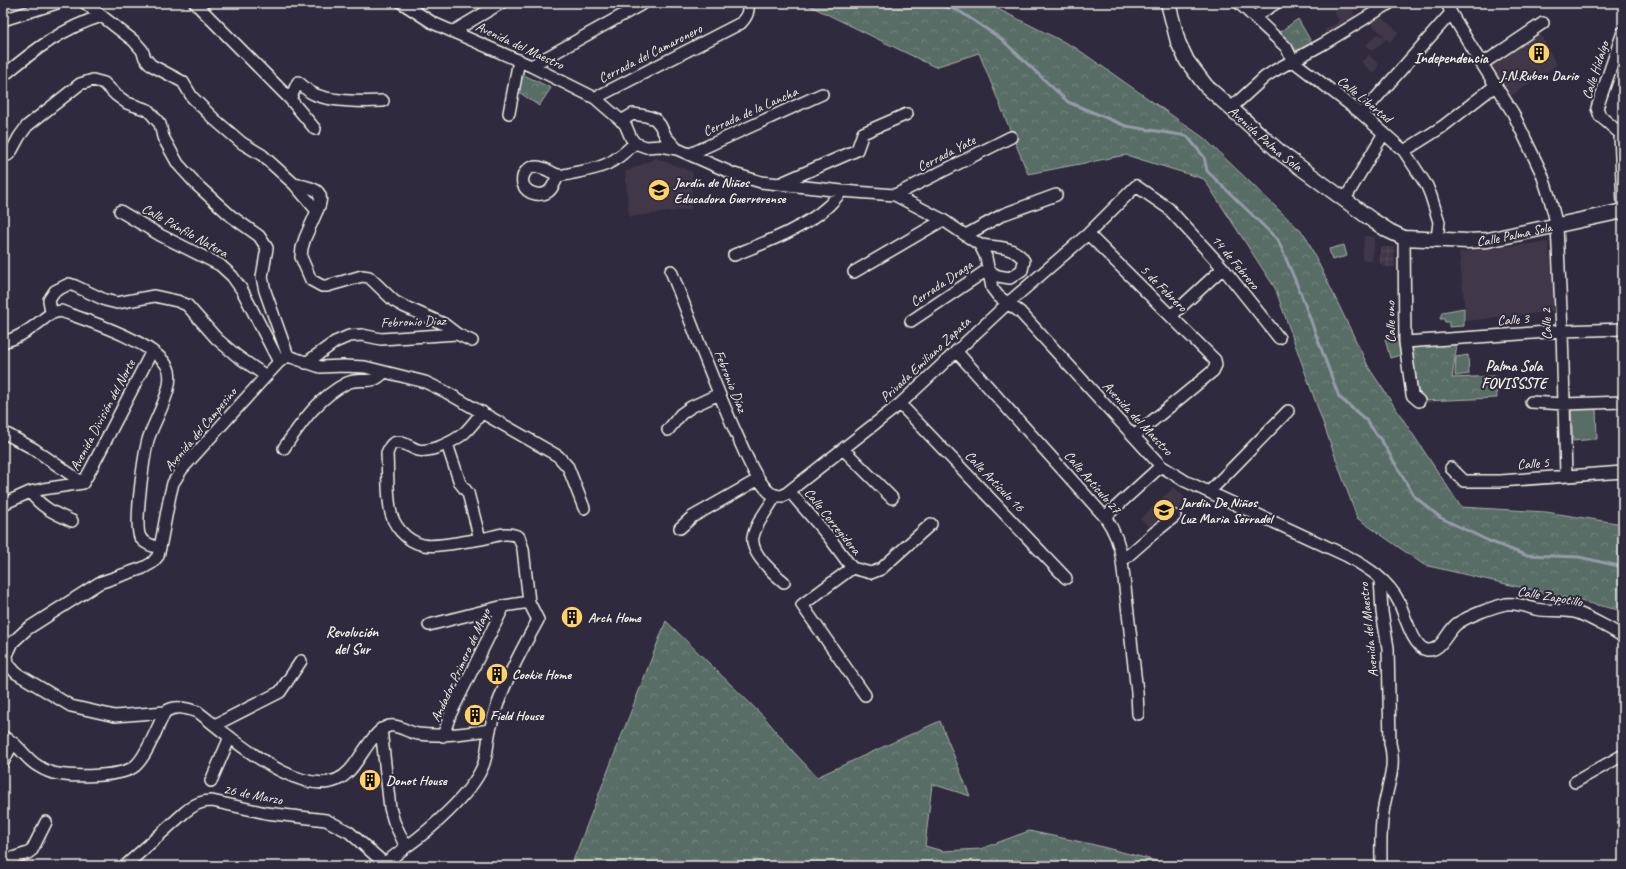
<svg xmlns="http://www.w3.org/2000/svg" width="1626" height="869" font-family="Caveat,sans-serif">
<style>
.built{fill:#413749}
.industrial{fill:url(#industrial-grid)}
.grass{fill:#596d66;stroke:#a6afa7}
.forest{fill:url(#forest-crowns);stroke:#a6afa7}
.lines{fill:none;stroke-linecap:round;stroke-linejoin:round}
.stream{stroke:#959ba8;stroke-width:3}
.minor-casing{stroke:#f4f1e8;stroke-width:14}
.tertiary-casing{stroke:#f4f1e8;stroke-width:17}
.minor{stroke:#2f2a3d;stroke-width:11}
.tertiary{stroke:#2f2a3d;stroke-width:14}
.labels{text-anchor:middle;stroke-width:4;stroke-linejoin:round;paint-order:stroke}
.street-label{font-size:14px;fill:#f4f1e8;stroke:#2f2a3d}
.poi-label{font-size:14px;font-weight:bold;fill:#f4f1e8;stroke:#2f2a3d;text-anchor:start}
.neighbourhood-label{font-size:15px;font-weight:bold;fill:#f4f1e8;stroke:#2f2a3d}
</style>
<defs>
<pattern id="industrial-grid" width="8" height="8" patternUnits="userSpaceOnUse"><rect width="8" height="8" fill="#413749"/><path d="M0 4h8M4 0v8" fill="none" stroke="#544b5a"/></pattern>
<pattern id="forest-crowns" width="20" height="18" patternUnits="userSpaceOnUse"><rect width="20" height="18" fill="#596d66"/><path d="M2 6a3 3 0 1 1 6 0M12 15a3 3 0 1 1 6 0" fill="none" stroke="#71827c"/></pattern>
</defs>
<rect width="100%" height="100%" fill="#2f2a3d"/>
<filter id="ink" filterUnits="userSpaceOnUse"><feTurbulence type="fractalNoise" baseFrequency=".025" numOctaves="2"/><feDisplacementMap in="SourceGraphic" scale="8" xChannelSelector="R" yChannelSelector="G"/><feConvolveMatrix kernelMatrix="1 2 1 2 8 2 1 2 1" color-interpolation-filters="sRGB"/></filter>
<g filter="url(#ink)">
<path class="built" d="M1346 3H1351L1356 20 1328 36 1324 30 1339 21 1334 11Z
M1380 16 1399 32 1390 42 1386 39 1372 51 1366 45 1377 34 1385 37 1372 25Z
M1538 30 1557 65 1508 98 1487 65Z
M1369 55 1379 64 1374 74 1361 62Z
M656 158 693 172 691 209 629 217 625 172Z
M1364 236 1375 237 1372 261 1362 260Z
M1548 242 1556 311 1466 321 1459 252Z
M1174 487 1188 501 1154 530 1140 519Z"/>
<path class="industrial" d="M1380 247H1394L1395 267H1383V264H1380Z"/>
<path class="grass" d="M1344 245 1347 256 1332 260 1329 249Z
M1464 308V326L1449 327V322H1445L1444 319H1440L1442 312Z
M1397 337 1401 355 1390 358 1385 339Z
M1468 355 1469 374 1455 376 1456 357Z
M1571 407H1596L1597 439 1573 441Z"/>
<path class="forest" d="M804 3H986L1076 48 1204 138 1305 235 1369 368 1461 507 1546 512 1623 524V611L1424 565 1357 518 1275 288 1204 179 1126 155 1028 174 979 53 935 67Z
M1298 19 1313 45 1298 54 1277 34Z
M524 75 551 88 539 106 516 90Z
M1410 344H1457L1452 378 1495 376 1497 398 1423 401 1418 390Z
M666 621 765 718 790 748 817 777 940 721 970 796 932 784 925 846 943 851 980 849 1029 831 1091 844 1176 866H571Z"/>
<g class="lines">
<path class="stream" d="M934 3 959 11 1000 38 1068 102 1126 126 1187 136 1204 157 1207 171 1278 240 1301 294 1339 397 1366 420 1383 443 1414 496 1441 518 1489 541 1525 555 1579 557 1623 567"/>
<g class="minor-casing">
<path id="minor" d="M85 3 134 41 142 50 145 58 151 65 183 82 192 97 214 119 242 143 262 155 294 184 317 211 305 238 302 248 301 257 311 280 322 286H327L362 276 369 277 394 301 403 306 444 324 457 334 472 341
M195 3 290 99 315 129
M402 3 433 23 531 66 595 98 625 124 631 138 635 143 646 147 661 146 677 149 734 174 761 182 842 191 895 195 943 220 980 245 986 257 992 288 998 296 1020 312 1161 466 1185 481 1347 556C1368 568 1388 580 1399 602 1404 613 1413 648 1427 650 1442 652 1447 630 1458 623 1469 616 1492 607 1506 604 1516 603 1525 606 1535 609 1549 612 1564 609 1578 613 1588 617 1614 630 1623 637
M1239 3 1286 47 1293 61 1362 114 1404 151 1427 186 1431 196 1439 222 1437 239
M1447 3 1451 13 1475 53 1513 113 1542 174 1550 199 1557 226 1562 331 1566 475
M1254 17 1276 3
M3 20 57 3
M454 31 501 3
M1623 32 1597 108 1600 116 1623 136
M1482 64 1543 23
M531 66 644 3
M3 76C33 51 64 27 102 16
M595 98 741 23C747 16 749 12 748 3
M290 99 298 82C302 85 306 89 310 92 326 102 364 102 383 101
M1231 108 1265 77 1274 71 1323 44 1390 3
M509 113 519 60
M1362 114 1451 13
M621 121 633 114 646 116 655 119 660 125 666 137 677 149
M1620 134 1623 204
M1404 151 1442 127 1496 85
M690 154 822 94
M3 156 8 155 12 150 19 137 27 126 80 84 93 80 104 83 116 95 127 103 148 110 160 124 163 137 178 164 198 186 231 216 259 236 267 248 262 277 265 291 288 356
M559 175C556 179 554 185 551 189 544 198 527 195 523 184 521 175 527 167 535 167 545 166 550 173 558 175 562 176 569 174 573 173 603 168 613 164 635 143
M294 184C311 187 328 189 317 211
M779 184 857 150 863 133 907 114
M895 195 1011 137
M1345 199 1384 133
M120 211 160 235 220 265 232 276 242 290 279 362
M1088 234 1215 360 1216 365 1213 371 1134 436
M966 235 1004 214 1056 195
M1404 238 1405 342 1412 395 1419 401
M734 255C764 243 803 229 827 207 833 202 837 196 842 191
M671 271C692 324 712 379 735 431 745 452 753 476 769 492 773 495 778 496 783 496L900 404 1008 303 1088 234 1136 186 1168 208 1223 268 1279 338
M854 272 943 220
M51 312 49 300 55 291 69 284 75 286 105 300 117 303 154 296 177 301 187 305 217 339 237 356 266 376
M1171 316 1223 268
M911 321 987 270 998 276 1010 278 1022 270 1024 261C1016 246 995 247 980 245
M3 342C15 339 27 332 37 324 47 317 48 313 61 311 88 321 152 341 167 366 178 384 153 422 148 440 144 455 134 525 140 537 144 544 153 546 160 548
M1405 342 1562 331 1623 329
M956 351 1105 517C1115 531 1120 544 1122 561L1137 692 1138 714
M288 356 279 362 266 376 182 469 173 483 170 495 160 548 158 556 152 563 143 568 99 583 27 629 13 642 7 655 8 664 16 673 71 706 115 716 165 712C175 705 186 708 198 712 228 735 312 812 349 771 361 759 372 731 389 726 397 724 409 733 418 734 442 737 466 733 490 730
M288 356 320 367 344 366 365 367 425 382 444 391 558 456 568 467 584 508
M306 363 335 342 349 336 362 335 381 339 457 334
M1531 402 1564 404 1623 402
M900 404 1066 578
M668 430 681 414 691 407 719 394
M3 432 34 449 83 483
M447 444 460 483 468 493 480 539
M284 448C302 422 319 397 347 383 361 376 372 387 384 372
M843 449 892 498
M1451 468 1464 481H1500L1623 472
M30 492C42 508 54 513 72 521
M790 492 829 537 852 568 871 573 881 569 931 524
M1209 492 1288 411
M776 495C769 508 756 522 753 537 750 553 773 573 784 582
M3 504 30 492 43 489 83 483 91 469 152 351
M1105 517 1161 466
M680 528 692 517 759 479
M1122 561 1154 533 1175 516
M852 568 802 605 865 695
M1380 578 1382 612 1388 648 1390 743C1397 768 1386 789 1383 813 1380 831 1381 848 1381 866
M429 625 504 606 529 602
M215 725 280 692 301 661
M381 729 390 808 394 822 406 847 381 866
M443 736 450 715 504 606
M3 737C18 742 25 759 38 766 44 770 50 773 58 774 74 777 123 777 135 766 147 756 157 727 165 712
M3 762 13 743
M211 781 230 737
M1575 782 1623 755
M406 847C430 830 470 795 482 768 488 756 487 743 490 730 499 692 519 654 538 620L529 602 523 549 519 537C506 530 494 537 481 539 467 541 435 548 423 545 406 541 392 525 390 508 387 490 388 471 387 453 389 449 390 444 394 443 402 440 411 448 418 450 425 452 432 449 439 447 462 438 468 431 482 412
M3 861 28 853 32 850 46 822
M125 866 185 812C194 805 200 801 212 801L266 813 326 820 349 832 384 863"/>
</g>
<g class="tertiary-casing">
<g id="tertiary">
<path id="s1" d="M1168 3 1178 42 1187 61 1206 86 1282 154 1372 220 1389 231 1404 238 1467 241 1488 240 1623 211"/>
</g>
</g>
<use href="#minor" class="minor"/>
<use href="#tertiary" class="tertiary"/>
</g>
</g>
<defs>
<g id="building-disc" transform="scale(1.15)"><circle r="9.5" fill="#ffd166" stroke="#2f2a3d"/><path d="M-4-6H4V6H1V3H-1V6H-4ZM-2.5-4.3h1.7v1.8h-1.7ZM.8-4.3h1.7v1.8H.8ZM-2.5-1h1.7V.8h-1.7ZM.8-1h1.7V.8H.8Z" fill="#111"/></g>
<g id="school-disc" transform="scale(1.15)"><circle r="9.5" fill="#ffd166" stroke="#2f2a3d"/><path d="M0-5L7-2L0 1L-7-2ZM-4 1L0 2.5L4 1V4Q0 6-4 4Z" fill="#111"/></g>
</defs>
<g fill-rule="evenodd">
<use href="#building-disc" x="1539" y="53"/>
<use href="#school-disc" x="659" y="190"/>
<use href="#school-disc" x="1164" y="510"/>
<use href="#building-disc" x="572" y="617"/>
<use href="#building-disc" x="497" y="674"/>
<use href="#building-disc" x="475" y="715"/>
<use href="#building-disc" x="370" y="780"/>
</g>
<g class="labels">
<g class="street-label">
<text transform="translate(520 45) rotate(25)" y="5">Avenida del Maestro</text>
<text transform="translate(650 53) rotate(-27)" y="5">Cerrada del Camaronero</text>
<text transform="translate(1595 70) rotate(-72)" y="5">Calle Hidalgo</text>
<text transform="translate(1365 99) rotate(39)" y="5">Calle Libertad</text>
<text transform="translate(750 111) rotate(-24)" y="5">Cerrada de la Lancha</text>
<text dy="5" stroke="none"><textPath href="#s1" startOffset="172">Avenida Palma Sola</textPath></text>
<text transform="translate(946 153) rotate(-27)" y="5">Cerrada Yate</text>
<text transform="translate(185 230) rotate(29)" y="5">Calle Pánfilo Natera</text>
<text dy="5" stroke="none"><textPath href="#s1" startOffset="454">Calle Palma Sola</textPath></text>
<text transform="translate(1236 262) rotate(50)" y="5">14 de Febrero</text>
<text transform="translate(941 283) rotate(-34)" y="5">Cerrada Draga</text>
<text transform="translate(1164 288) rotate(45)" y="5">5 de Febrero</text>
<text transform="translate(1513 319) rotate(-4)" y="5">Calle 3</text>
<text transform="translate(413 321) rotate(-2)" y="5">Febronio Diaz</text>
<text transform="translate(1390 322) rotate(-91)" y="5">Calle uno</text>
<text transform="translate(1546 324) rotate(-92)" y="5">Calle 2</text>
<text transform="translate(925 359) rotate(-43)" y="5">Privada Emiliano Zapata</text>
<text transform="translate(731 381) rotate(68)" y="5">Febronio Díaz</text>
<text transform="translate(102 415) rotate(-62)" y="5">Avenida División del Norte</text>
<text transform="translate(1138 418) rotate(47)" y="5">Avenida del Maestro</text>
<text transform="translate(200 429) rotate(-50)" y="5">Avenida del Campesino</text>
<text transform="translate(1533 463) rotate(-4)" y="5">Calle 5</text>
<text transform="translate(995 481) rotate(46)" y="5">Calle Artículo 16</text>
<text transform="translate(1093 482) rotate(49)" y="5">Calle Artículo 27</text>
<text transform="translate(833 521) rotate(51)" y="5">Calle Corregidora</text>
<text transform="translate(1550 596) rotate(10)" y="5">Calle Zapotillo</text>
<text transform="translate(1368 630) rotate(-96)" y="5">Avenida del Maestro</text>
<text transform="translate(460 665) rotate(-65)" y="5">Andador Primero de Mayo</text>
<text transform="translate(253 794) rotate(11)" y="5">26 de Marzo</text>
</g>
<g class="poi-label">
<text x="1539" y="80" text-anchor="middle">J.N.Ruben Dario</text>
<text x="674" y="187">Jardín de Niños<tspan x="674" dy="16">Educadora Guerrerense</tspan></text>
<text x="1180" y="507">Jardin De Niños<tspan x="1180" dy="16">Luz Maria Serradel</tspan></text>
<text x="588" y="622">Arch Home</text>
<text x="512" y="679">Cookie Home</text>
<text x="490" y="720">Field House</text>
<text x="386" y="785">Donot House</text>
</g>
<g class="neighbourhood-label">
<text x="1451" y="63">Independencia</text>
<text x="1514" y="371">Palma Sola<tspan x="1514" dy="17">FOVISSSTE</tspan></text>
<text x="352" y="637">Revolución<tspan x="352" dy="17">del Sur</tspan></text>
</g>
</g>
<rect width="1626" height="869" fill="none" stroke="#2f2a3d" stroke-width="16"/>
<rect x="8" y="8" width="1610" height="853" fill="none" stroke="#f4f1e8" stroke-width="1.5" filter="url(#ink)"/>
</svg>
